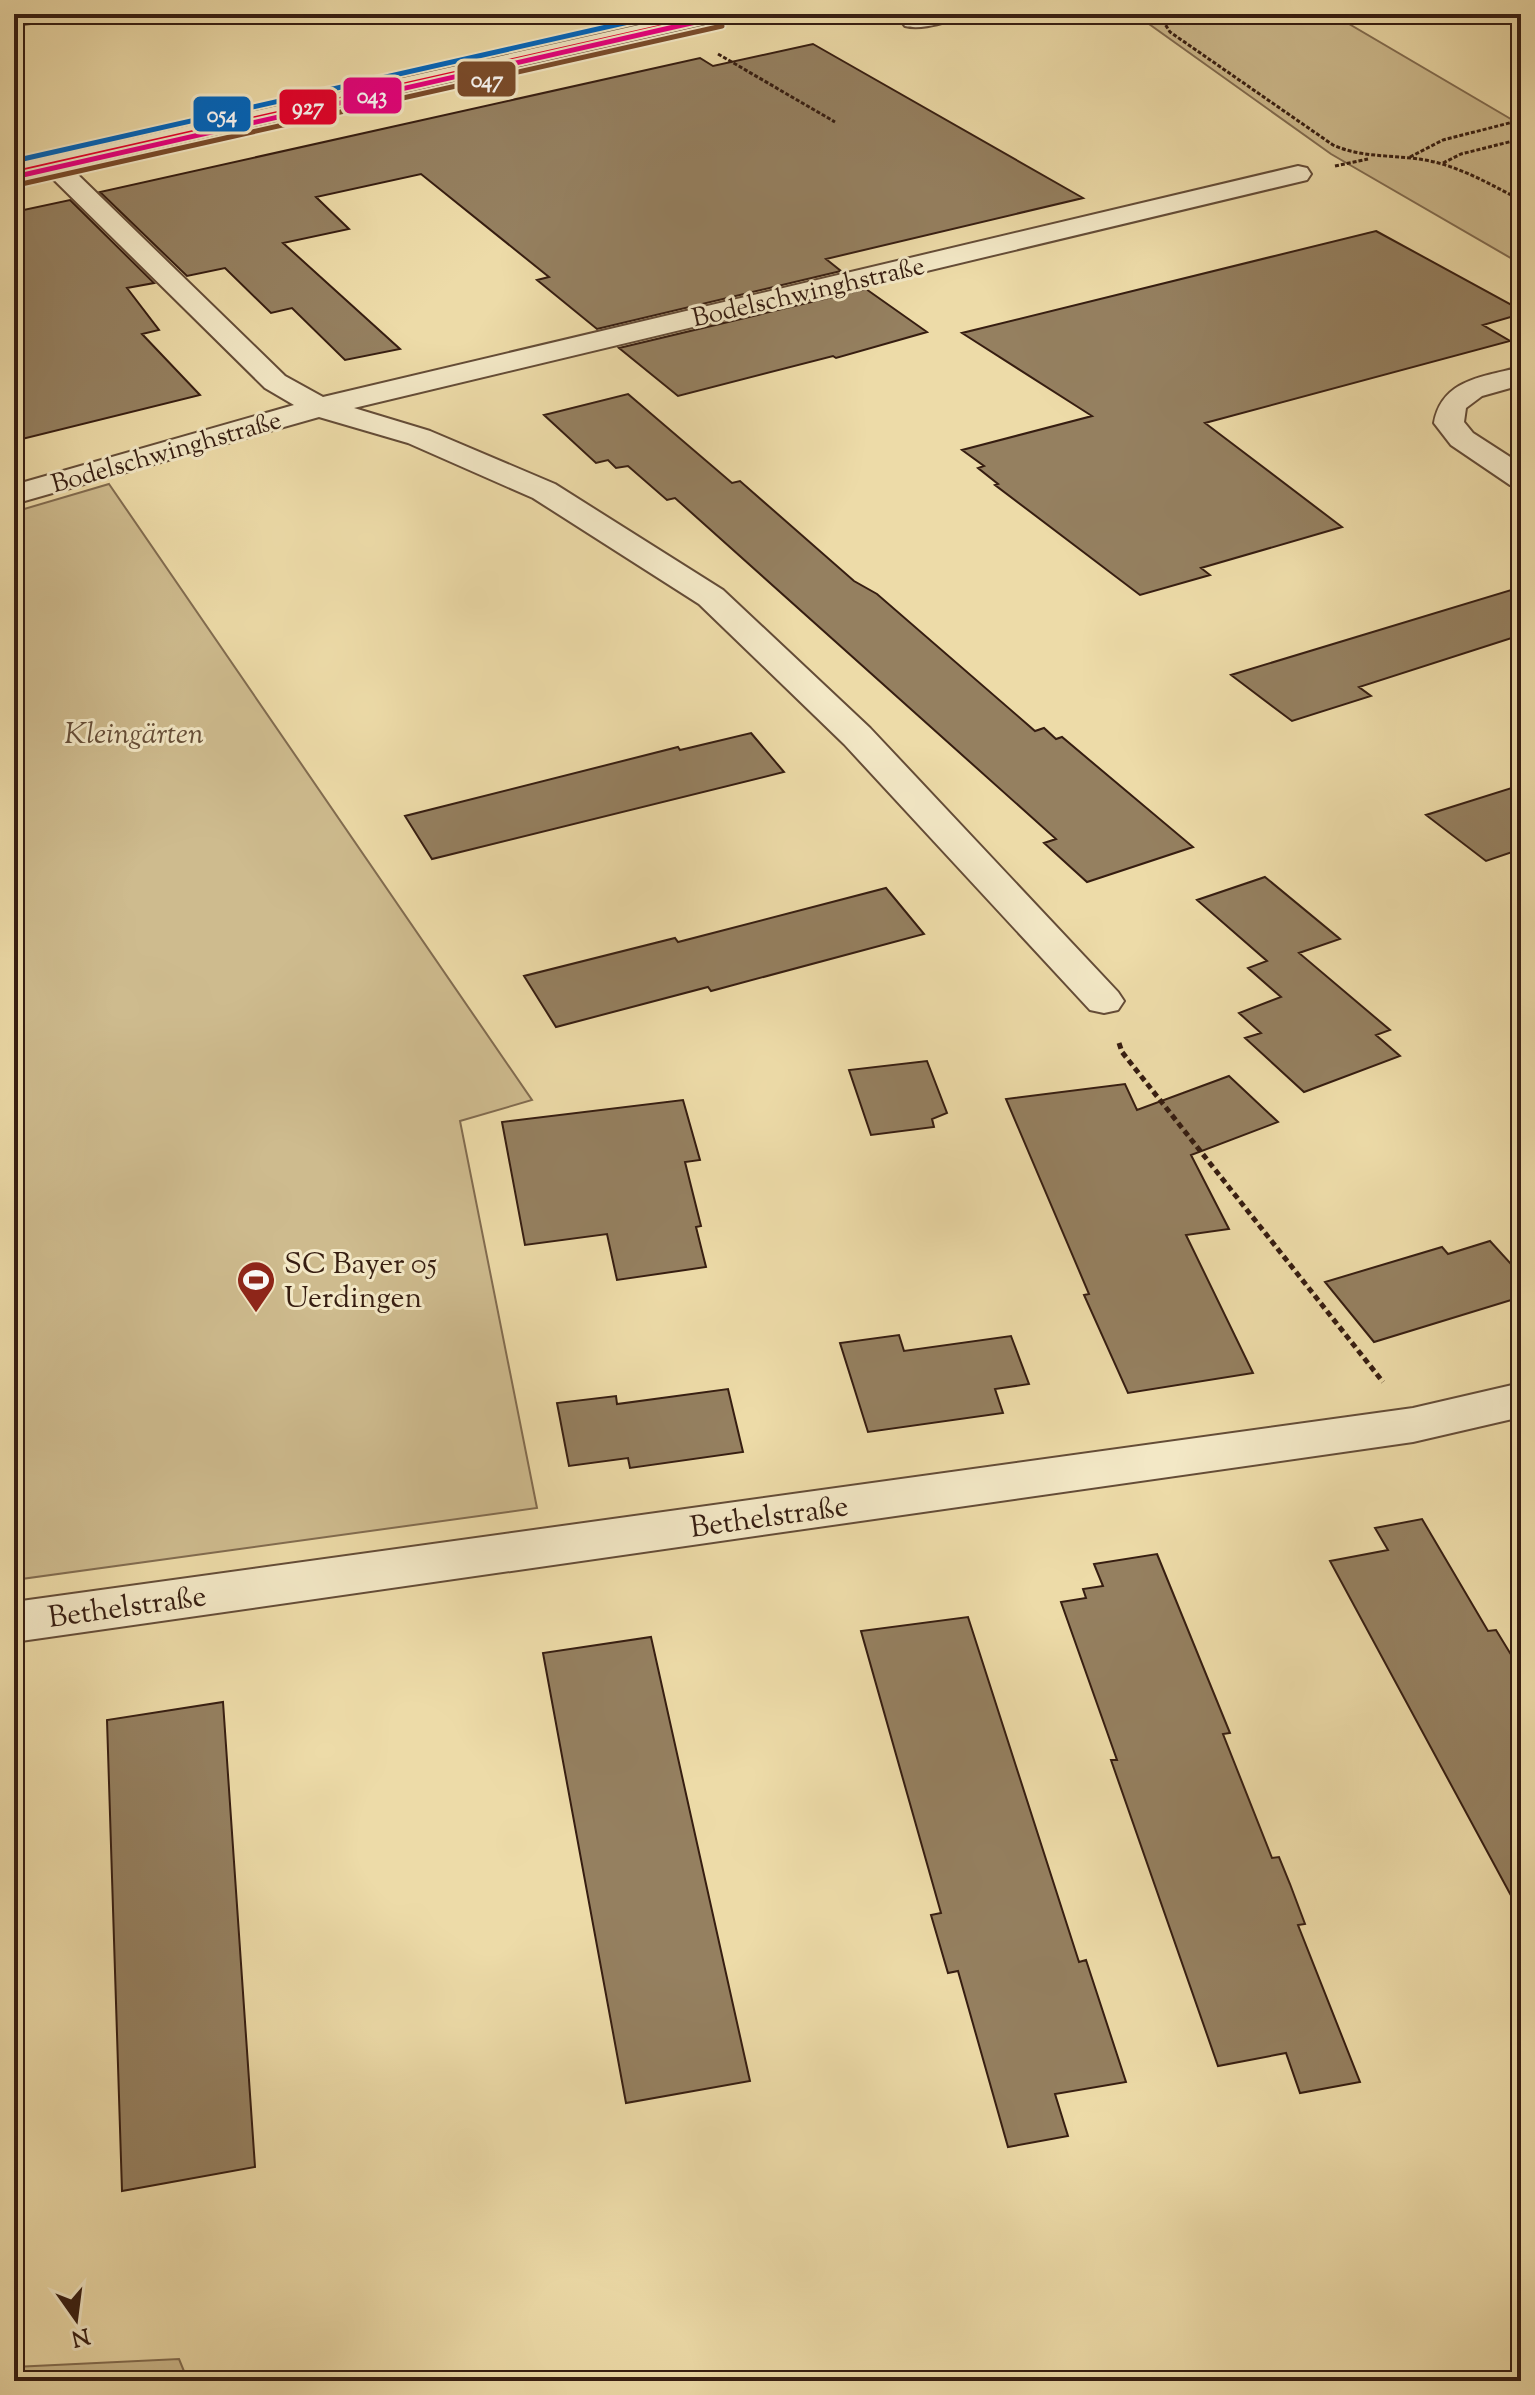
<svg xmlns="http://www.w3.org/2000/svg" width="1535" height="2395" font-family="'Sorts Mill Goudy',serif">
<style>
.green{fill:#cebb8e;stroke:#826c50;stroke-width:2}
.building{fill:#958060;stroke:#361d11;stroke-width:2}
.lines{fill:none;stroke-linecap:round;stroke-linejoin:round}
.minor-casing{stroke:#644c37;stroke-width:4}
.path-far1{stroke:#361d11;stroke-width:3;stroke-dasharray:4 2;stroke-linecap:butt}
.path{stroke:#361d11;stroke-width:5;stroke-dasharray:6 4;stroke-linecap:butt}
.minor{fill:#f3e8c6;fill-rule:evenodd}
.bus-1-casing{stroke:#f3e8c6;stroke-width:9}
.bus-2-casing{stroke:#f3e8c6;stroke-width:9}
.bus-3-casing{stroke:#f3e8c6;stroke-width:9}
.bus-1{stroke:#e4002b;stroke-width:5}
.bus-2{stroke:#7a4b2a;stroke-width:5}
.bus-3{stroke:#0065bd;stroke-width:5}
.tram-1-casing{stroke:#f3e8c6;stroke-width:9}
.tram-1{stroke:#e5007d;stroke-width:5}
.labels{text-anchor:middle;stroke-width:6;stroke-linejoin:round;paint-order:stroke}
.far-street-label{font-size:26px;fill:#361d11;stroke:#f3e8c6}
.park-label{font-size:30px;font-style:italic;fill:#644c36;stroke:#f3e8c6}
.poi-label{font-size:30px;fill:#361d11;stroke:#f3e8c6;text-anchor:start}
.street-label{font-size:30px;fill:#361d11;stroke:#f3e8c6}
.line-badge{stroke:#f3e8c6;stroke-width:3}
.badge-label{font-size:22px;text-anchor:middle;font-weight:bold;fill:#fff}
</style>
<rect width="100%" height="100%" fill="#eddba8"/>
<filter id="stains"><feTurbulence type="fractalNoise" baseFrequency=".0025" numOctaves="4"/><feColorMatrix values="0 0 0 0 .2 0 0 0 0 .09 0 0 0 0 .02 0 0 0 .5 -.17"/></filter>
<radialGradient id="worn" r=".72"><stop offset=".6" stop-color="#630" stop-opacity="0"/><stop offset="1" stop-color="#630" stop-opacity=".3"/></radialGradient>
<path class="green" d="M1135 14H1332L1521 125V264L1331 154Z
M109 484 532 1100 460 1121 537 1508 14 1580V512Z
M179 2359 188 2381H14V2367Z"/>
<path class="building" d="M813 44 1083 198 826 259 841 271 597 329 537 280 549 277 421 174 316 197 349 229 283 243 400 349 345 360 292 308 271 313 225 268 187 276 100 192 700 58 713 66Z
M70 200 154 283 127 288 159 330 142 334 200 395 14 441V212Z
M1376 231 1521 310V314L1483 325 1510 341 1205 423 1342 527 1201 568 1210 575 1140 595 995 485 998 484 978 468 984 466 962 450 1092 416 962 333Z
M866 289 927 332 836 358 833 356 678 396 619 348Z
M628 394 732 483 740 481 854 581 877 594 1035 731 1044 728 1056 739 1062 737 1193 847 1087 882 1044 843 1056 839 675 498 667 500 628 466 616 468 608 460 596 463 544 415Z
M1521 587V635L1359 687 1371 696 1292 721 1231 675Z
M751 733 784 772 432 859 405 816 678 747 680 750Z
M1521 785V849L1486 861 1426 815Z
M1265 877 1340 939 1299 953 1390 1030 1376 1035 1400 1056 1304 1092 1245 1038 1261 1033 1239 1013 1281 997 1248 968 1267 961 1197 900Z
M886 888 924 934 711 991 708 987 556 1027 524 976 675 938 678 942Z
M927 1061 947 1113 932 1119 934 1127 871 1135 849 1070Z
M1229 1076 1278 1122 1191 1155 1229 1229 1186 1235 1253 1373 1128 1393 1084 1295 1089 1294 1006 1099 1125 1084 1137 1110Z
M683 1100 700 1160 685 1162 701 1226 696 1227 706 1267 617 1280 607 1234 525 1245 502 1122Z
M1490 1241 1521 1275V1297L1374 1342 1325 1282 1442 1247 1448 1254Z
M899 1335 904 1351 1011 1336 1029 1384 995 1389 1003 1413 868 1432 840 1343Z
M728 1389 743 1452 630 1468 628 1458 569 1466 557 1403 616 1396 617 1404Z
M1422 1519 1488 1631 1496 1630 1521 1671V1914L1330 1561 1388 1550 1375 1528Z
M1157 1554 1230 1733 1223 1734 1272 1858 1279 1857 1290 1884 1305 1924 1298 1925 1360 2082 1300 2093 1286 2053 1218 2066 1111 1760H1117L1061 1602 1086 1598 1083 1589 1103 1586 1094 1564Z
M968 1617 1079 1962 1086 1960 1126 2082 1055 2094 1068 2136 1008 2147 958 1971 948 1973 931 1915 941 1913 861 1631Z
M651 1637 750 2081 626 2103 543 1653Z
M223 1702 255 2167 122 2191 107 1720Z"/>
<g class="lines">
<g class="minor-casing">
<path id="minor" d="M14 14H68L64 19 14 25Z
M688 14H731L727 19 719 21 71 168 285 376 323 397 1298 166 1307 168 1311 174 1307 180 354 408 430 431 555 484 723 590 870 728 1118 992 1124 1001 1118 1010 1104 1013 1090 1010 844 744 699 604 533 498 408 443 319 417 14 504V485L294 405 265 388 47 173 14 181V165Z
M913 14H962L958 19C942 23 921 30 905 26L901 21 905 16Z
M1521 367V385L1482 396 1466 408 1464 422 1473 433 1521 464V487L1510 485 1451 445 1434 423C1442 379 1483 377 1521 367Z
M1521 1383V1417L1413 1442 14 1642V1602L1413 1408Z"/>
</g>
<path class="path-far1" d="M1164 14 1163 21 1170 32 1333 145C1364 159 1397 154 1430 161 1463 168 1491 185 1521 200
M718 54 835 122
M1410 157 1443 140 1521 120
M1443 163 1461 154 1521 139
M1335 166 1368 159"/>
<path class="path" d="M1119 1043 1122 1052 1383 1382"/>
<use href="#minor" class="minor"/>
<g class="bus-1-casing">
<path id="bus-1" d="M14 173 719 14"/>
</g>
<g class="bus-2-casing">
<path id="bus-2" d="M17 185 722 26"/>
</g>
<g class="bus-3-casing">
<path id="bus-3" d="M14 161 664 14"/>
</g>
<use href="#bus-1" class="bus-1"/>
<use href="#bus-2" class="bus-2"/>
<use href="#bus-3" class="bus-3"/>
<g class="tram-1-casing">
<path id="tram-1" d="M14 177 731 14"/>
</g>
<use href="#tram-1" class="tram-1"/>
</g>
<defs>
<g id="stadium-pin" transform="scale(2)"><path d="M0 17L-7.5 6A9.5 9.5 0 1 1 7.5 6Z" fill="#8f2418" stroke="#f3e8c6"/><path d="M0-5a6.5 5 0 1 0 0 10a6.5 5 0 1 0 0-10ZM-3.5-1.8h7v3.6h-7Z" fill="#fff"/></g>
</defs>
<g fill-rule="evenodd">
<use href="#stadium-pin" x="256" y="1280"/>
</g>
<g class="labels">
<g class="far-street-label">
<text transform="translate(808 291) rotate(-13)" y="9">Bodelschwinghstraße</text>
<text transform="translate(166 451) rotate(-16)" y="9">Bodelschwinghstraße</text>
</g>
<g class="park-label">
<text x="134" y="743">Kleingärten</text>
</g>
<g class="poi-label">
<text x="284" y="1273">SC Bayer 05<tspan x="284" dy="34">Uerdingen</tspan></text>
</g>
<g class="street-label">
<text transform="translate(769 1516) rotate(-8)" y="10">Bethelstraße</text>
<text transform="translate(127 1606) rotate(-8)" y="10">Bethelstraße</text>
</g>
</g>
<g class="line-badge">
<rect x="456" y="60" width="61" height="38" rx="8" fill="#7a4b2a"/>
<rect x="342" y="76" width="61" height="39" rx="8" fill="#e5007d"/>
<rect x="278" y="88" width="60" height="38" rx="8" fill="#e4002b"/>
<rect x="192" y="95" width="60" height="38" rx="8" fill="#0065bd"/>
</g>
<g class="badge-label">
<text x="487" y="87">047</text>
<text x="372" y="103">043</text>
<text x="308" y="114">927</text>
<text x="222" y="122">054</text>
</g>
<rect width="1535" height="2395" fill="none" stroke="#eddba8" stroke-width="48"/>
<rect x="16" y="16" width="1503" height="2363" fill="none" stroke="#361d11" stroke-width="4"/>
<rect x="24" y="24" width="1487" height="2347" fill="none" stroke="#361d11" stroke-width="2"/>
<g transform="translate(76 2319) rotate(166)" stroke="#f3e8c6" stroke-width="6" paint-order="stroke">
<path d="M0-6L14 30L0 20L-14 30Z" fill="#361d11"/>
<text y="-12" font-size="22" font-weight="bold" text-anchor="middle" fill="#361d11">N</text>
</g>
<rect width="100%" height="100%" filter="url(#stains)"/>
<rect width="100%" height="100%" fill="url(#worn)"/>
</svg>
